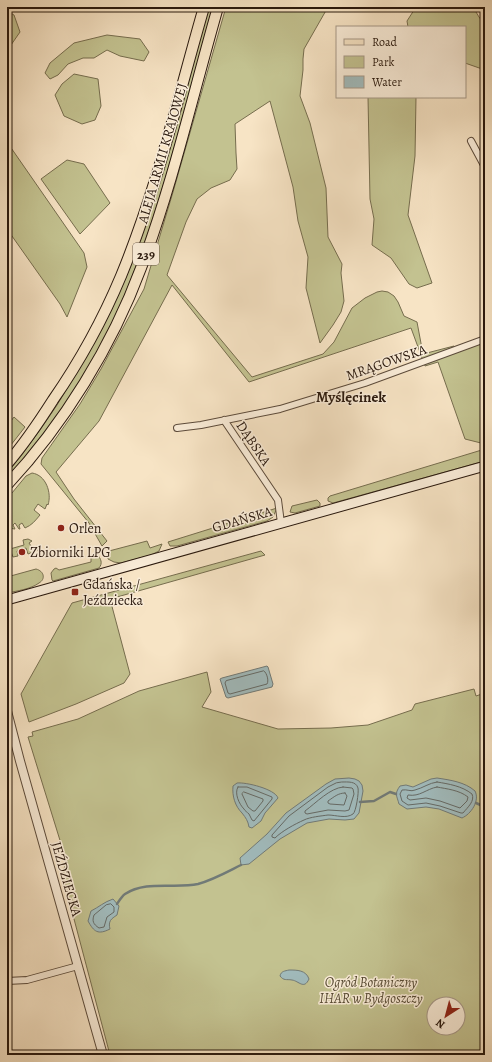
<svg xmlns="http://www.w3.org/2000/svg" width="492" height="1062" font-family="Alegreya,serif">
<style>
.green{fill:#c3c290;stroke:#766d4e;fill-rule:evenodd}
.water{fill:#a1bcbe;stroke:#717a77}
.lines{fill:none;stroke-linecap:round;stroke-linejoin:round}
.shore{stroke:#656a66;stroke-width:1}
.stream{stroke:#717a77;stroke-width:2.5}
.minor-casing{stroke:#5c4b3b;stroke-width:8}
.tertiary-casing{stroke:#5c4b3b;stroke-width:10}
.secondary-casing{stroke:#29180d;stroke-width:11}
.primary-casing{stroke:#29180d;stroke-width:12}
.minor{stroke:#faedd9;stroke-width:6}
.tertiary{stroke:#faedd9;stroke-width:8}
.secondary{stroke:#faedd9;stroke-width:9}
.primary{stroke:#f7e4c5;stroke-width:10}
.poi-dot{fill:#8f2418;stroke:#faedd9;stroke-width:1.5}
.labels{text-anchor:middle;stroke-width:3;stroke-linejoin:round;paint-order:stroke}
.shield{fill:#faedd9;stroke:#68584a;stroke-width:1}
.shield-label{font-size:13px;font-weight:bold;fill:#29180d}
.street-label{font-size:14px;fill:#29180d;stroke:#faedd9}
.poi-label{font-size:14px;fill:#29180d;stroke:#faedd9;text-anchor:start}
.park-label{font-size:14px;font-style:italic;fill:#574b34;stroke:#faedd9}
.neighbourhood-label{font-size:15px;font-weight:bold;fill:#29180d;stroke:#faedd9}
</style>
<rect width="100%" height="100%" fill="#f7e4c5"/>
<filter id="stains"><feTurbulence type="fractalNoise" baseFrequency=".005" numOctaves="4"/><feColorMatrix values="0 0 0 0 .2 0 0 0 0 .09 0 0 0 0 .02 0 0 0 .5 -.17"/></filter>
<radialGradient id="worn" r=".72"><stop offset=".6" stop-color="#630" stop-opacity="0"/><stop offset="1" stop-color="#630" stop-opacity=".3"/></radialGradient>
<path class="green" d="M209 7H214C202 51 189 95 177 138 157 208 136 278 102 343 87 371 70 400 51 425 37 444 22 461 7 479V473L21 456 40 430 57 405 83 362 164 164Z
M226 7H328L304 49 303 59V70L300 96 310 123 326 188 328 237 342 264 341 273 344 301 341 312 333 325 320 343 306 288 308 257 298 221 293 187 270 101 235 124 236 153 237 169 230 180 211 188 197 199 186 222 167 275 252 377 323 354 334 342 352 308 365 298 377 292 382 291 388 292 394 296 398 302 404 316 417 322 423 354 454 346 455 350 485 339V444L465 439 438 362 425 366 411 328 249 382 172 285 99 421 56 472 74 499 107 541 102 546 89 523 41 464 42 458 80 404 101 369 144 289 173 192Z
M416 7H473L479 17 485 25V70L465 63V27H408L407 21Z
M7 11 14 15 20 32 11 45H7Z
M107 35 140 39 149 52 144 61 120 56 107 50 94 58H83L68 64 58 75 50 79 45 73 50 63 74 43Z
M74 74 98 79 101 106 95 120 82 124 64 116 55 95 62 84Z
M368 97H416L415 156 408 215 432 283 417 288 409 284 391 258 372 245 374 219 370 199Z
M7 142 84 253 87 267 67 317 60 304 7 229Z
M67 160 84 164 110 203 80 234 41 179Z
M14 417 25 427 7 450V426Z
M485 449V461L333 503 328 501V498L330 496Z
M32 473C46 475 52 493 48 505L47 504 45 509 38 504 34 510 40 515C35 521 32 525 25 528L22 523 19 525 20 529H19L15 523 13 525 15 529 8 528 7 527V499L26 476Z
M317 500 320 503V506L295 513 290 512 292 506Z
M277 508 273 517 267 521 177 546H170L168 542Z
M28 539 32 541 29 543 33 549 37 546 38 549V550L28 554 26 548 17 551 18 556 13 557 10 549 24 545 23 540Z
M147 541 150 548 162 544 159 551 151 555 121 563 114 562 108 559 107 556 109 551Z
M261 551 265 555 110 599 130 674 124 683 76 704 29 722 21 694 72 603Z
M94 554H97C101 559 103 563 99 568L53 581 52 580 51 573 54 569 56 568 59 570 91 562V557Z
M36 569C44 571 46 579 39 583 31 589 17 591 7 593V577Z
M207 672 211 692 202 707 278 729 331 728 368 725 412 710 415 704 474 689 476 696 485 693V1055H110L65 885V884L63 870 67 863 28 737 33 736 32 732 78 719 139 691ZM434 1004H458V1028H434Z"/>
<path class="water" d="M267 666 268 667 273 684 272 687 228 698 226 697 220 679 222 678Z
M349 778 355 779 359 781 362 785 363 791 359 813 354 819 345 820 329 819 307 823 280 839 249 864 241 865 240 858 267 834 286 813 326 784 335 779Z
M437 778C450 780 465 782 475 791 480 801 471 814 462 818L439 809 426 807 407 809 399 804C397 796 394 794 400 786L406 785 413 787 431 779Z
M237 783C246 782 275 789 278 798L265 813 261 821 252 828 249 827C248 821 246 818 242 813 235 806 232 796 233 786Z
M113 899 119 906 117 915C111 919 108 921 110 929 98 935 94 932 88 921L91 911C99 907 104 902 113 899Z
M289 970C297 970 306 970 309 979 304 990 299 981 292 980 286 979 284 981 280 976 281 971 285 971 289 970Z"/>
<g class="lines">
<path class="shore" d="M264 671C267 673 269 681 267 684L230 694 228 693 225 683 226 681Z
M342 782C348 782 356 781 358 788 359 792 356 812 353 814 346 819 336 815 328 815 321 816 310 817 304 820 295 824 282 831 275 838L272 837V835L289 816 328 787 336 783Z
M437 782C449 784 462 786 472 794 475 801 468 807 463 813H461L440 806 426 803 408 805 402 801 400 794 402 790C407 789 411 792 415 790 423 788 429 783 437 782Z
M238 787H247L272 797V799L254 821 252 820C251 818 250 816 249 814 247 812 245 811 244 809 239 804 234 793 238 787Z
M343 787 352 788 353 789 354 794 349 810 345 811 328 810 307 814 305 813V811C316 803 330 788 343 787Z
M437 787C447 789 459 790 468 797L467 801 460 808 440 801 426 798 410 800 407 798 408 795C420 797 426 789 437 787Z
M244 792 263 799V801L255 811H253L248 807 242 794Z
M345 793 347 796 344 805 330 804 328 803V801C334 797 338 793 345 793Z
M111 904 114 907V912L107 917 104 927 99 928C93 924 92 921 94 915L106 905Z"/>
<path class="stream" d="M360 802 374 801 390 792 396 794
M476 803 485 807
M117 904C119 901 122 896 125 894 146 880 175 889 198 884 213 880 227 872 241 865"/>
<g class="minor-casing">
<path id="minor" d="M471 141 485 167
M224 420 278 500 281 523
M177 428 201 425 280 409 365 383 485 339
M7 981 27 980 78 966"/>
</g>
<g class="tertiary-casing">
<path id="tertiary" d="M7 711 20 761 103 1055"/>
</g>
<g class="secondary-casing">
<path id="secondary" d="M7 600 485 466"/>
</g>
<g class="primary-casing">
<path id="primary" d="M7 464C24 444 39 422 53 400 80 361 103 319 121 276 157 189 178 97 204 7
M7 485C64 424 112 346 141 268 173 183 193 94 218 7"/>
</g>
<use href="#minor" class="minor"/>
<use href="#tertiary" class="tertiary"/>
<use href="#secondary" class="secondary"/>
<use href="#primary" class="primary"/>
</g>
<g class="poi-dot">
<circle cx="61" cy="528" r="4"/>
<circle cx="22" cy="552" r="4"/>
<rect x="71" y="588" width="8" height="8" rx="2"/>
</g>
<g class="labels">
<rect class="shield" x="133" y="243" width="26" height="22" rx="3"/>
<g class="shield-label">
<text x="146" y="259">239</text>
</g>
<g class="street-label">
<text transform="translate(162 153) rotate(-74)" y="5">ALEJA ARMII KRAJOWEJ</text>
<text transform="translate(386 362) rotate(-19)" y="5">MRĄGOWSKA</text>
<text transform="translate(254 443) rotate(56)" y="5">DĄBSKA</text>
<text transform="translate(242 519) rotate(-16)" y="5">GDAŃSKA</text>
<text transform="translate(67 879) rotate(74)" y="5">JEŹDZIECKA</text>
</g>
<g class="poi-label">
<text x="69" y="533">Orlen</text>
<text x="30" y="557">Zbiorniki LPG</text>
<text x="83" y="589">Gdańska /<tspan x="83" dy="16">Jeździecka</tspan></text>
</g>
<g class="park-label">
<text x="371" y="987">Ogród Botaniczny<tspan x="371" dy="16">IHAR w Bydgoszczy</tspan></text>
</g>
<g class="neighbourhood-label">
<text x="351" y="402">Myślęcinek</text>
</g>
</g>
<rect width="492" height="1062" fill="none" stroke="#f7e4c5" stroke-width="24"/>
<rect x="8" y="8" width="476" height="1046" fill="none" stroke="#29180d" stroke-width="2"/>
<rect x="12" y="12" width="468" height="1038" fill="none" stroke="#29180d"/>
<rect x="336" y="26" width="130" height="72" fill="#faedd9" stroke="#a69887"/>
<rect x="344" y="39" width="20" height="6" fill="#f7e4c5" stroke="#a69887"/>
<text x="372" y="46" font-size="12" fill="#29180d">Road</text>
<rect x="344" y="56" width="20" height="12" fill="#c3c290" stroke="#a69887"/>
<text x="372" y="66" font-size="12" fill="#29180d">Park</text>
<rect x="344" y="76" width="20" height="12" fill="#a1bcbe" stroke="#a69887"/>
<text x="372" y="86" font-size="12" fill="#29180d">Water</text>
<g transform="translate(446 1016) rotate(216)"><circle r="19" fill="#faedd9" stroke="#a69887"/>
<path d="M0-3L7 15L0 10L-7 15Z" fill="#8f2418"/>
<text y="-6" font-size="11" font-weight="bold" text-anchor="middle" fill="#29180d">N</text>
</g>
<rect width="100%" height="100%" filter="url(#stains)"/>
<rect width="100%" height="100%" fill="url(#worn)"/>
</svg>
